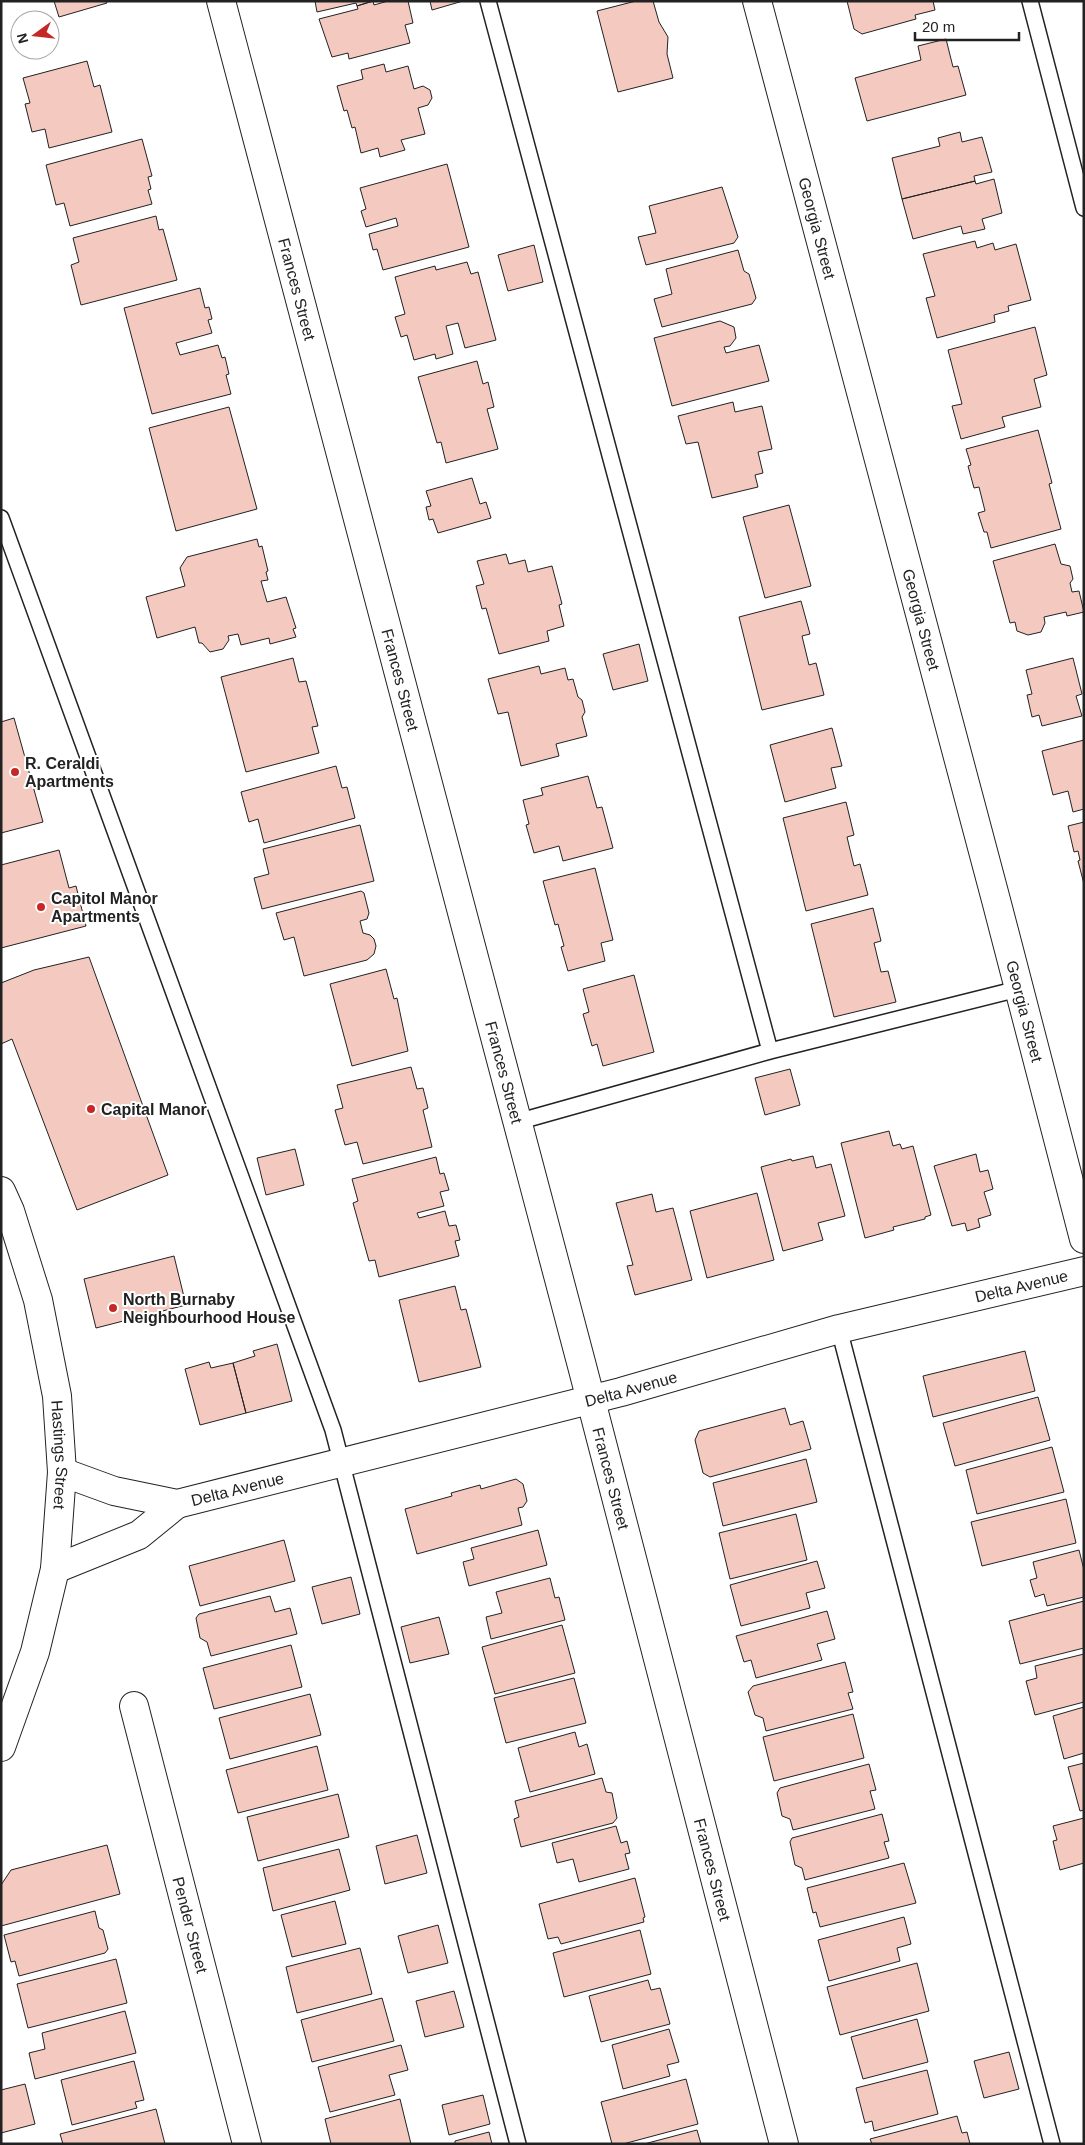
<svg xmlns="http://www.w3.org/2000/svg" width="1085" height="2145" font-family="Helvetica,sans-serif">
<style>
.building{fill:#f3c9c0;stroke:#222}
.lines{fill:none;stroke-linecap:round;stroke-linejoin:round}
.lane-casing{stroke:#222;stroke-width:18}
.street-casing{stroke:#222;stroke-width:30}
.secondary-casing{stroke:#222;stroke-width:30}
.primary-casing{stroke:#222;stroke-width:30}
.lane{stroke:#fff;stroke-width:15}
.street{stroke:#fff;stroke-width:28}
.secondary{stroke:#fff;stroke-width:28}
.primary{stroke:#fff;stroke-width:28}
.poi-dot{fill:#c62828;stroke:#fff;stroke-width:2}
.labels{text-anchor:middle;stroke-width:4;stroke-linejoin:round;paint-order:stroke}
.street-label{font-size:16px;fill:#222;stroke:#fff}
.poi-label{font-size:16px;font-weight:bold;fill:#222;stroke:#fff;text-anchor:start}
</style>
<rect width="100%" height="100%" fill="#fff"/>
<path class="building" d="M54 1H106L107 3 59 17Z
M315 1H373L357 6 356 3 317 12Z
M373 1 374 5 388 1H408L413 23 405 25 410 43 349 59 348 53 332 57 319 19 358 9 357 6Z
M430 1H463L432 10Z
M636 1H653L659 22 668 37 667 54 673 78 618 92 597 11Z
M847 1H933L935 10 915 15 916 19 862 34 854 29Z
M946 39 953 67 958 66 966 95 867 121 855 78 921 60 918 46Z
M87 61 94 87 100 85 112 132 49 148 45 129 32 132 25 104 30 103 23 78Z
M384 64 386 72 408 66 414 89 423 86 430 90 432 98 428 105 418 108 425 134 401 140 405 150 380 157 378 148 361 153 355 127 352 128 347 110 344 111 337 86 363 79 361 70Z
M960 132 962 142 982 137 992 172 974 176 975 181 902 199 892 158 940 146 938 138Z
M142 139 152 176 148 177 151 189 148 190 152 204 70 226 64 203 56 205 46 165Z
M447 164 469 247 383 270 377 249 373 250 369 234 398 226 396 218 366 227 361 211 366 209 360 188Z
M994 179 1002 213 982 219 985 229 963 234 961 226 913 239 902 199 975 181 976 184Z
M722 187 738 237 734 243 646 265 638 237 656 233 649 206Z
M156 216 159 230 163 229 177 280 81 305 71 265 79 262 73 238Z
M975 241 977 248 993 243 995 250 1016 244 1031 300 1008 306 1009 311 994 315 995 322 937 338 926 298 935 296 923 254Z
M534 245 543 282 508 291 498 255Z
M738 250 744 271 749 274 756 298 752 304 662 327 654 299 672 294 666 269Z
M467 262 471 274 478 272 496 340 465 348 458 323 446 326 453 354 436 359 435 354 414 360 407 335 401 337 395 317 405 314 395 277 435 266 436 270Z
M200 288 205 308 209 307 212 319 208 320 212 333 176 343 180 355 218 345 222 358 225 357 229 374 226 375 231 394 152 414 124 308Z
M720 321 734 327 736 338 730 346 724 347 726 353 759 345 769 381 672 406 654 338Z
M1035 327 1047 375 1034 379 1041 407 1002 417 1005 427 961 439 952 406 962 404 948 350Z
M477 361 483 384 488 382 494 407 487 409 498 449 446 463 441 442 437 443 418 377Z
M733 402 735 412 762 406 772 449 758 452 763 473 755 475 758 487 712 498 698 442 686 444 678 416Z
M229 407 257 509 176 531 149 428Z
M1038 430 1052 483 1049 484 1061 529 991 548 987 532H984L978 513 985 511 979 487 974 488 968 466 971 465 966 449Z
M472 478 480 504 486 502 491 518 438 533 433 519 429 520 426 507 431 506 426 491Z
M789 505 811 586 765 598 743 517Z
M257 539 259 547 262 546 268 571 266 572 268 580 261 581 267 602 286 597 296 628 293 629 296 637 270 644 269 638 241 645 238 634 228 636 229 640 223 649 210 652 202 643H199L195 627 157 638 146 597 185 586 180 568 187 557Z
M1055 544 1061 564 1070 566 1073 579 1070 583 1072 592 1079 591 1084 612 1067 616 1066 612 1044 617 1045 623 1041 632 1028 635 1017 631 1015 622 1010 623 993 561Z
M506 554 509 564 525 560 528 572 552 566 562 604 559 605 564 626 547 631 549 641 499 654 486 608 482 609 476 586 484 584 477 561Z
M801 601 810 634 802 636 809 665 816 663 824 695 762 710 739 617Z
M639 644 648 681 613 690 603 654Z
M293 658 299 682 306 681 318 726 312 727 319 753 246 772 221 677Z
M1073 658 1082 694 1076 696 1082 716 1042 726 1039 715 1032 717 1027 695 1032 694 1026 670Z
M539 666 541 674 565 668 568 680 573 679 578 697 582 700 585 712 582 717 587 736 556 744 559 756 521 766 508 712 498 714 488 679Z
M14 718 43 822 1 833V722Z
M832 728 842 766 831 768 836 788 785 802 770 745Z
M1084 740V809L1073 812 1068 791 1053 795 1042 751Z
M336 766 342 788 347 787 355 818 264 843 258 819 249 822 241 792Z
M588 776 597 808 602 807 613 848 563 861 559 846 534 853 526 825 529 824 523 800 543 795 541 788Z
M846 802 854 835 847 837 854 866 860 864 868 895 806 911 783 818Z
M1084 822V884L1078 861 1080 860 1078 851 1074 852 1068 826Z
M360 825 374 881 262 909 254 878 269 874 263 849Z
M59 850 69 888 76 886 86 926 1 948V865Z
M595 868 613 940 601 943 605 961 568 971 561 947 564 946 558 924 555 925 543 881Z
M361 891 364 893 369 913 367 919 360 921 363 933 370 935 374 939 376 946 374 954 367 960 304 976 294 937 284 940 276 913Z
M873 908 881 941 874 943 881 972 888 971 896 1002 834 1017 811 924Z
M89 957 168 1175 77 1210 12 1039 1 1044V983L34 970Z
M386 969 394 999 397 998 408 1051 352 1066 330 984Z
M634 975 654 1052 603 1066 597 1044 592 1046 583 1014 589 1012 583 989Z
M411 1067 417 1089 423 1088 428 1108 423 1110 432 1147 363 1164 357 1142 345 1145 335 1110 343 1108 337 1085Z
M790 1069 800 1105 765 1115 755 1078Z
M889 1131 893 1146 900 1144 902 1149 913 1146 931 1215 925 1217V1219L893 1227 894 1230 865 1238 841 1143Z
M295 1149 304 1185 266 1195 257 1158Z
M976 1154 980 1172 988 1170 993 1189 984 1192 991 1215 978 1219 980 1227 967 1231 965 1223 952 1226 934 1166Z
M813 1156 816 1168 831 1164 845 1216 818 1223 823 1240 783 1251 761 1167 791 1159 792 1161Z
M436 1157 440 1174 444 1173 449 1190 440 1192 444 1206 417 1213 419 1218 445 1211 449 1226 456 1225 460 1240 455 1241 459 1256 379 1277 375 1260 369 1261 353 1203 358 1201 352 1179Z
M757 1193 774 1260 707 1278 690 1211Z
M652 1194 656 1212 673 1208 692 1280 635 1295 627 1266 633 1265 616 1203Z
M174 1256 186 1305 96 1328 84 1279Z
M455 1286 461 1310 466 1309 481 1367 419 1382 399 1300Z
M277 1344 292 1401 246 1413 233 1363 255 1356 253 1351Z
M1025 1351 1035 1391 933 1417 923 1376Z
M209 1362 211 1368 233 1363 246 1413 200 1425 185 1369Z
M1038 1397 1050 1440 955 1466 943 1423Z
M785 1408 790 1425 803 1421 811 1449 710 1477 703 1473 695 1440 699 1431Z
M1052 1447 1064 1492 977 1514 966 1470Z
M806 1459 817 1502 723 1526 713 1483Z
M516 1479 523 1484 527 1501 523 1507 518 1508 522 1525 417 1554 405 1509 452 1496 451 1493 480 1485 481 1489Z
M1066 1499 1076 1543 982 1566 971 1522Z
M796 1514 807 1560 730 1579 719 1533Z
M538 1530 547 1565 469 1586 463 1562 474 1559 471 1548Z
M284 1540 295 1581 200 1606 189 1566Z
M1079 1550 1084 1570V1597L1047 1606 1044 1594 1035 1597 1030 1580 1037 1578 1033 1562Z
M817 1561 825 1588 806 1593 810 1608 741 1626 730 1585Z
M351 1577 360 1614 322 1624 312 1587Z
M550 1578 555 1598 559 1597 565 1620 491 1639 486 1617 502 1613 496 1592Z
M270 1596 275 1612 290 1608 297 1634 211 1656 207 1642 200 1638 196 1618 199 1614Z
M1084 1601V1648L1020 1664 1009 1621Z
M827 1611 835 1639 817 1644 822 1660 756 1678 751 1660 744 1662 736 1636Z
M439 1617 449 1654 410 1663 401 1627Z
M562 1625 575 1673 495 1694 482 1647Z
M291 1645 302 1687 214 1709 203 1668Z
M1084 1654V1702L1035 1715 1026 1681 1037 1678 1035 1666Z
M845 1662 853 1692 848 1693 853 1709 766 1731 763 1718 755 1715 748 1692 753 1686Z
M574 1678 586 1723 506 1743 494 1698Z
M310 1694 321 1735 230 1759 219 1718Z
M1084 1707V1753L1064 1759 1053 1716Z
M853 1714 864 1758 774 1781 763 1737Z
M575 1732 579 1747 587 1744 595 1774 530 1792 518 1748Z
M317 1746 328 1790 238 1813 226 1770Z
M1084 1763V1810L1080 1811 1068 1767Z
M869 1764 876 1790 870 1791 875 1809 793 1830 790 1819 782 1816 777 1793 780 1788Z
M602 1778 606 1792 612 1793 617 1818 613 1823 521 1847 514 1819 519 1817 515 1801Z
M338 1794 349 1837 258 1861 247 1817Z
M882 1814 889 1841 884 1842 889 1858 805 1880 802 1868 795 1865 790 1842 792 1838Z
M1084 1818V1863L1060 1870 1053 1841 1057 1840 1053 1826Z
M616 1826 621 1843 627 1841 630 1853 625 1854 629 1869 579 1882 573 1859 557 1863 552 1843Z
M417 1835 427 1873 385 1884 376 1846Z
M107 1845 120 1894 1 1926V1885L11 1870Z
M339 1849 350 1890 273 1911 263 1868Z
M904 1863 916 1903 820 1927 816 1912 813 1913 807 1888Z
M635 1878 645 1917 643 1918 644 1922 561 1944 558 1937 548 1939 539 1904Z
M335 1901 346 1944 292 1957 281 1915Z
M95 1911 99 1928 103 1930 108 1949 105 1953 19 1976 15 1961 11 1962 4 1935Z
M904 1917 911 1944 897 1948 900 1961 829 1981 818 1940Z
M438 1925 448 1963 408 1973 398 1936Z
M640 1930 651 1974 564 1997 553 1953Z
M360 1948 372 1994 297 2013 286 1967Z
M116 1959 127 2003 28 2028 17 1984Z
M917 1963 929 2011 840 2035 827 1987Z
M648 1980 651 1990 660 1988 670 2024 601 2042 589 1996Z
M454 1991 464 2027 425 2037 416 2001Z
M382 1998 394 2041 312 2062 301 2020Z
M125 2011 136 2053 35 2079 29 2053 45 2049 42 2033Z
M917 2019 928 2062 863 2079 851 2037Z
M669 2029 679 2062 667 2065 670 2076 623 2089 612 2045Z
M401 2045 408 2070 389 2075 395 2095 330 2112 318 2067Z
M1009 2052 1019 2089 984 2098 974 2061Z
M134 2061 144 2100 135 2102 137 2108 72 2125 61 2080Z
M927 2070 938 2114 874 2131 872 2121 865 2123 856 2088Z
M686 2079 698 2124 623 2144H612L601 2102Z
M25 2084 35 2124 1 2133V2090Z
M483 2095 490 2124 449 2135 442 2105Z
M400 2099 411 2144H331L325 2119Z
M156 2109 165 2144H63L60 2134Z
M957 2116 962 2133 967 2132 970 2144H872L870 2139Z
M697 2130 701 2144H644Z
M489 2132 492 2144H455V2141Z"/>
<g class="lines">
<g class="lane-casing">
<path id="lane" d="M488 1 770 1051
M1030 1 1084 208
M1 518 333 1430 518 2144
M517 1122 770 1051 1018 989
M839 1329 1052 2144"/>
</g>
<g class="street-casing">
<g id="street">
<path id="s1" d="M221 1 582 1366 784 2144"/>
<path id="s2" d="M757 1 996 900 1084 1239"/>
<path id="s3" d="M134 1706 247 2144"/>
</g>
</g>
<g class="secondary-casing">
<g id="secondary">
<path id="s4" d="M62 1472 114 1491 177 1504 621 1392 839 1329 1084 1271"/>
<path d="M55 1569 139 1535 177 1504"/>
</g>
</g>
<g class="primary-casing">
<g id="primary">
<path id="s5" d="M1 1191 10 1211 38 1300 57 1396 62 1472 55 1569 35 1652 1 1747"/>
</g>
</g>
<use href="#lane" class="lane"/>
<use href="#street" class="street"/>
<use href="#secondary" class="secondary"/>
<use href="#primary" class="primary"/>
</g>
<g class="poi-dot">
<circle cx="15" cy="772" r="5"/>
<circle cx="41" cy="907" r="5"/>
<circle cx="91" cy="1109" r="5"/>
<circle cx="113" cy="1308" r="5"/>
</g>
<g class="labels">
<g class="street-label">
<text dy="6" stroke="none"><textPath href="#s2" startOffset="235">Georgia Street</textPath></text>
<text dy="6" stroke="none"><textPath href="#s1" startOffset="298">Frances Street</textPath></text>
<text dy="6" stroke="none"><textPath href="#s2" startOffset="640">Georgia Street</textPath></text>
<text dy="6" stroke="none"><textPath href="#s1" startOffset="702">Frances Street</textPath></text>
<text dy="6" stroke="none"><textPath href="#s2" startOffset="1045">Georgia Street</textPath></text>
<text dy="6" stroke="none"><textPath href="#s1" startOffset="1108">Frances Street</textPath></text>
<text dy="6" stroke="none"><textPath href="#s4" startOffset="992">Delta Avenue</textPath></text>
<text dy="6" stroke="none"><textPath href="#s4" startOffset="588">Delta Avenue</textPath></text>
<text dy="6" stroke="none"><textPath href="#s5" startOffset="272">Hastings Street</textPath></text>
<text dy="6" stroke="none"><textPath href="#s1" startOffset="1528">Frances Street</textPath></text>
<text dy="6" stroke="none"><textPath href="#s4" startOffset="182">Delta Avenue</textPath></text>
<text dy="6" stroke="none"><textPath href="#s1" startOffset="1932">Frances Street</textPath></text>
<text dy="6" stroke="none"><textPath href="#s3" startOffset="226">Pender Street</textPath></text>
</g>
<g class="poi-label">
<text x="25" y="769">R. Ceraldi<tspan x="25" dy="18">Apartments</tspan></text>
<text x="51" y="904">Capitol Manor<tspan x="51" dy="18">Apartments</tspan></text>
<text x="101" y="1115">Capital Manor</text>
<text x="123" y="1305">North Burnaby<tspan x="123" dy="18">Neighbourhood House</tspan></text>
</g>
</g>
<rect width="1085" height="2145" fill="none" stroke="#222222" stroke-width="5"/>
<g transform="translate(35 35) rotate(255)"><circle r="24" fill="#ffffff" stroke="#a7a7a7"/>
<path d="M0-4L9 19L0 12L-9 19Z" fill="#c62828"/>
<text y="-8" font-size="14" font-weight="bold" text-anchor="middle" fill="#222222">N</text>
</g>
<path d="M915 32v8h104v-8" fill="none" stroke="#222222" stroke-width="2.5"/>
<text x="922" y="32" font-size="15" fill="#222222" stroke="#ffffff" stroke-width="4" paint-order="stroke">20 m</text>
</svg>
